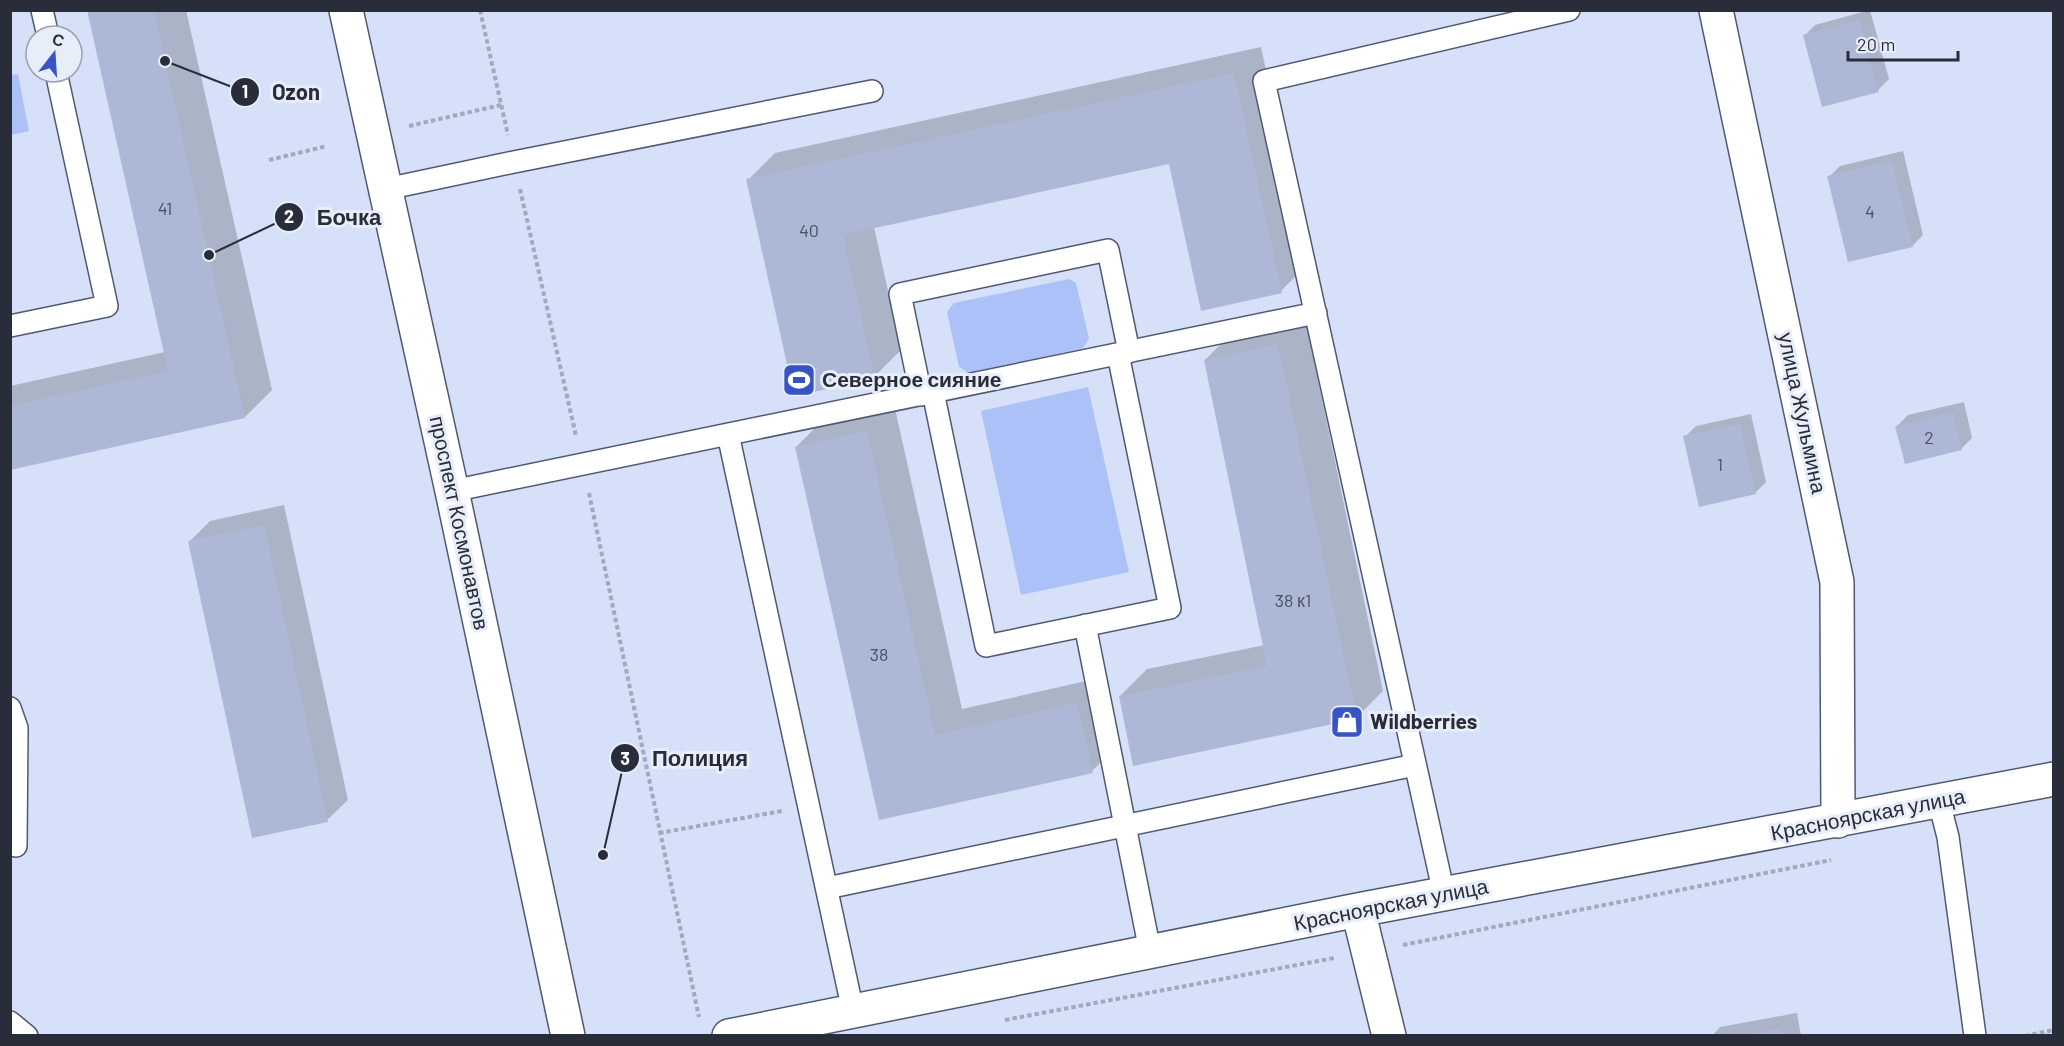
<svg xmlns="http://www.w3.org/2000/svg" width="2064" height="1046" font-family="Barlow,sans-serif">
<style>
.green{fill:#acc1f7}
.shadow{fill:#0003}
.building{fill:#acb8d6}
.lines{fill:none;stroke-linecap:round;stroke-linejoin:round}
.service-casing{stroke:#4f5974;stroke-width:24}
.minor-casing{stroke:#4f5974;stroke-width:36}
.secondary-casing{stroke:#4f5974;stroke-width:36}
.path{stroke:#a1a9be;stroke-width:4;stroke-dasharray:4.5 3;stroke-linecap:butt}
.service{stroke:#fff;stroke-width:21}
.minor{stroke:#fff;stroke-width:33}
.secondary{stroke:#fff;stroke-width:33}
.labels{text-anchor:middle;stroke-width:6;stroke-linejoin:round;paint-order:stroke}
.number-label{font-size:18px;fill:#495060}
.poi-label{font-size:21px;font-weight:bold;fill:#282d39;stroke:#e8edfa;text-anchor:start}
.street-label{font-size:21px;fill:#282d39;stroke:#e8edfa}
.leader{fill:none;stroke:#282d39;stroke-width:2}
.callout-dot{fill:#282d39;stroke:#e8edfa;stroke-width:2}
.mark-label{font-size:18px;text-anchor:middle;font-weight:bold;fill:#fff}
.callout-label{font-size:22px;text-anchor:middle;font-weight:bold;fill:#282d39;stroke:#e8edfa;stroke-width:6;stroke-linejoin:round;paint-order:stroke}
</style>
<rect width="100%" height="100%" fill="#d6e0f9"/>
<path class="green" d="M18 74 29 131 11 135V75Z
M1069 279 1076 283 1089 339 1083 348 969 373 959 367 947 312 954 303Z
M1088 387 1129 572 1021 595 981 411Z"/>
<path class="shadow" d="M89 10H186L272 390 245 417 10 469V386L165 352Z
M1870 10 1889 79 1878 90 1804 36 1815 25Z
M1261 47 1308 264 1281 291 1170 162 874 227 901 350 874 377 748 180 775 153Z
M1903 151 1923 235 1912 246 1829 177 1840 166Z
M1305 318 1383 691 1356 718 1120 696 1147 669 1265 645 1205 360 1232 333Z
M1964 402 1972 438 1961 449 1897 426 1908 415Z
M894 404 962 709 1104 677 1119 744 1092 771 880 818 796 447 823 420Z
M1751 414 1766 482 1756 492 1685 437 1696 426Z
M284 505 348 800 327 820 190 541 210 521Z
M1797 1013 1801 1036H1712L1720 1027Z"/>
<path class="building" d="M87 10H154L245 418 10 470V406L168 371Z
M1860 20 1879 92 1822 107 1803 35Z
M1234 73 1282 293 1201 311 1169 164 843 235 875 379 794 396 746 179Z
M1892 161 1913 247 1848 262 1827 176Z
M1278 344 1357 719 1133 766 1119 696 1267 666 1204 360Z
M1953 412 1962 450 1905 464 1895 426Z
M1740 424 1756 494 1699 507 1683 436Z
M867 430 935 735 1077 703 1093 773 879 820 795 447Z
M264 525 328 822 252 838 188 541Z
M1781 1029 1783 1036H1750V1034Z"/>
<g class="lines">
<g class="service-casing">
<path id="service" d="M42 10 48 36
M386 189 514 162 872 91
M10 326 107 306 56 72
M933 392 986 646 1170 608 1118 354
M921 395 900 294 1108 250 1129 352
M728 434 853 1011
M452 491 1316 313
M1085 625 1150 951
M10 708 17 728 16 846
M1939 802 1948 837 1975 1036
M827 888 1415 765
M1444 894 1264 81 1569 10
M10 1022 27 1036"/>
</g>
<g class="minor-casing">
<path id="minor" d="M1716 10 1837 582 1838 821
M1358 910 1389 1036
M729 1036 1358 910 2054 779"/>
</g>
<g class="secondary-casing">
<path id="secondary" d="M346 10 452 491 568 1036"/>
</g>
<path class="path" d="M480 10 508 135
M409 126 501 105
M269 160 327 146
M520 189 576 436
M589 493 699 1017
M659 833 782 811
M1403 945 1831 860
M1005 1020 1334 958
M2025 1036 2054 1030"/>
<use href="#service" class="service"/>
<use href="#minor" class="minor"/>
<use href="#secondary" class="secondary"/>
</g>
<defs>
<g id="stadium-square" transform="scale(1.725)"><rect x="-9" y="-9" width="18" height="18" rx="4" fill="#3753c4" stroke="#e8edfa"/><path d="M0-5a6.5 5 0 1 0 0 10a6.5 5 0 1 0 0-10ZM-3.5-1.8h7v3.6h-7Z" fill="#fff"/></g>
<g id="shop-square" transform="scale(1.725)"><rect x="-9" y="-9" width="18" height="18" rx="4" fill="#3753c4" stroke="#e8edfa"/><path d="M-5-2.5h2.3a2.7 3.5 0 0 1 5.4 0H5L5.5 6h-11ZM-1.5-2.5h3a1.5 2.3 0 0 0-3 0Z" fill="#fff"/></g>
</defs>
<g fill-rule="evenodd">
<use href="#stadium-square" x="799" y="380"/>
<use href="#shop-square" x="1347" y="722"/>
</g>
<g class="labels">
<g class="number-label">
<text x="165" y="215">41</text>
<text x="1870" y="218">4</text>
<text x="809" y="237">40</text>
<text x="1929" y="444">2</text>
<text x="1720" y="471">1</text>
<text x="1293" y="607">38 к1</text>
<text x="879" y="661">38</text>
</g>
<g class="poi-label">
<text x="822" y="387">Северное сияние</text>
<text x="1370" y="729">Wildberries</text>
</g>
<g class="street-label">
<text transform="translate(1802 413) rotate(78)" y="7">улица Жульмина</text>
<text transform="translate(459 523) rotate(78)" y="7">проспект Космонавтов</text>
<text transform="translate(1868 815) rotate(-11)" y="7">Красноярская улица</text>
<text transform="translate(1391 905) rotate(-11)" y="7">Красноярская улица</text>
</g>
</g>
<path class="leader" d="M165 61L245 92M209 255L289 217M603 855L625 758"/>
<g class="callout-dot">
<circle cx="165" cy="61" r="6"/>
<circle cx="209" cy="255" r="6"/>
<circle cx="603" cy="855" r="6"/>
<circle cx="245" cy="92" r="15"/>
<circle cx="289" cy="217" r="15"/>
<circle cx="625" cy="758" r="15"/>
</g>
<g class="mark-label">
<text x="245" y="98">1</text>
<text x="289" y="223">2</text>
<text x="625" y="765">3</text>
</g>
<g class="callout-label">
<text x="296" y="100">Ozon</text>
<text x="349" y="225">Бочка</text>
<text x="700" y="766">Полиция</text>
</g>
<rect width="2064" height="1046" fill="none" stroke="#282d39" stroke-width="24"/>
<g transform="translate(54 54) rotate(17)"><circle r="28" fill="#e8edfa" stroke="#9ba0ad" stroke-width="1.5"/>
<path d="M0-4.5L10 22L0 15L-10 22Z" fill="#3753c4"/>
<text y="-9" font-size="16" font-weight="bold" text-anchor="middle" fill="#282d39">С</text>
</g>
<path d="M1848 51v9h110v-9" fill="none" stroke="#282d39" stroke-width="3"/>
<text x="1857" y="51" font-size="18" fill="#282d39" stroke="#e8edfa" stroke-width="4.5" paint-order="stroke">20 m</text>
</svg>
